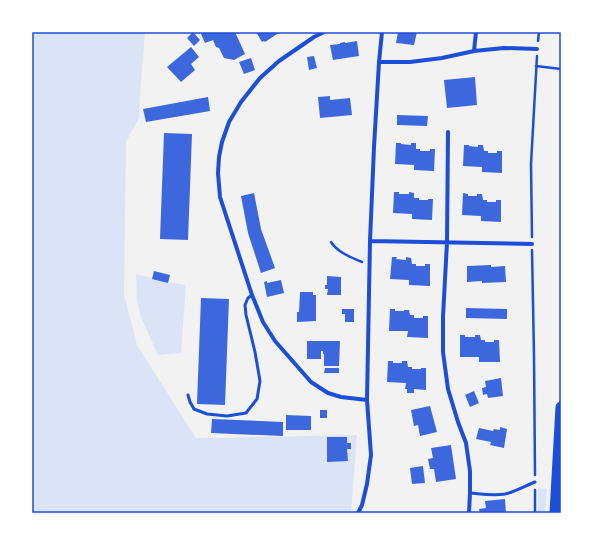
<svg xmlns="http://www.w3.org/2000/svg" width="593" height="545" font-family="'IBM Plex Sans',sans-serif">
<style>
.green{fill:#dbe4f7}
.building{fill:#3d67dc}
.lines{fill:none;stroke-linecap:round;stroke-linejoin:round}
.path{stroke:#1d4ed8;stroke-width:2.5}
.service{stroke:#1d4ed8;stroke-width:3}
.minor{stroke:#1d4ed8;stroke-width:4}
.trunk{stroke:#1d4ed8;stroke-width:11}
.neatline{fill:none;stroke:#1d4ed8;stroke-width:1.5}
</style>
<rect width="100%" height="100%" fill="#f2f2f2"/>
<path class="green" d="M32 32H145L140 96 139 118 126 142 124 294 137 345 196 438 357 435 351 513H32Z
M136 274 168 282 186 285 181 353 158 355 140 315 137 299Z
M538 488 547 489 545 513H538Z"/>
<path class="building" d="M193 32 200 40 194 46 187 38Z
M205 32H235L245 54 234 60 224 58 219 48 216 47 213 40 205 43 201 34Z
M256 32H280L265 42 264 41 262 42Z
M398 32H417L414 45 396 43Z
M357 41 359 56 333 60 330 45 340 44V43L345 42V43Z
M191 47 199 57 191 64 195 70 181 82 167 67Z
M314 56 317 68 309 70 307 57Z
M251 58 255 70 244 74 239 62Z
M475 77 477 105 447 108 444 80Z
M330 96V100L350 98 352 115 320 118 318 97Z
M208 97 210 111 146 122 143 109Z
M397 115 428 116 427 126 397 125Z
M164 133 192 134 188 240 160 239Z
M396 143H401V144L411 145V143H416V149H420V151H430V149H435L434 171 414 170V165L395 164Z
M464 145H469V146L478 147V145H483L484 151H488V153H497V151H502V173L482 172V167L463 166Z
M394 192H399V194H409V192L414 193V198H419V200H428V199H433L432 220 412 219V214L393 213Z
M254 193 261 229 275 268 261 273 248 233 241 196Z
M463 193 468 194V196H477V194H482L483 200H487V202H496V200H501V222L481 221V216L462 215Z
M392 257H397L396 259 406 260V257L411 258 412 264H416V266H425V264H430V286L409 285V280L390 279Z
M491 265V267L505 266 506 282 482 283V281L467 282V266Z
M154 271 170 275 168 283 152 279Z
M327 276 341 277V295H327L328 289H325V285H327Z
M281 280 284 293 267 297 264 282 267 281V283Z
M300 292H313V295H316V321L297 322V312H299Z
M201 298 229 299 225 405 197 404Z
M466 308 507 309V319L466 318Z
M342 309H354V322H345V314H342Z
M390 309H395V311H404V310H409L410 315H414V318H423V316H428V338L407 337 408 331H389Z
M460 335H465V337H475V335H480L481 340H485V342H494V340H499L500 362H479V357H460Z
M307 341H340L339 366H324V354H323V351H321V359H307Z
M388 361H393V363H402V361H407L408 367H412V369H421V368H426V390L414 389V393H407V389H405L406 383 387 382Z
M325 368H339V373H324Z
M501 378 503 396 488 398 487 394 483 395 482 388 486 387 485 381Z
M474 391 479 403 470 407 465 395Z
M430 406 437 432 420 436 418 425 414 426 411 410Z
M320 410H327V418H320Z
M286 415 311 416V430H286Z
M212 419 283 422V436L211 433Z
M500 427 507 429 504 448 490 445 491 442 476 439 479 428 493 431 494 429 500 430Z
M327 437H347V443H351V449H347L348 461 327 462Z
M451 445 456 479 436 482 434 469H430L428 459 433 458 431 448Z
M423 466 425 483 412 484 410 468Z
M505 499 506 513H480L479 509 486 508 485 501Z"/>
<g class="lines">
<path class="path" d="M538 41 539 32
M536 66 561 69
M532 237 531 164 537 56
M331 242C337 252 352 258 362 262
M532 250 534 355 535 475
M535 513V490"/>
<path class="service" d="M188 395 190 402 194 409 207 414 227 416 246 413 257 399 260 381 255 352 246 315 245 305 248 298 252 295
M470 493C482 494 493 496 505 494 515 492 525 486 535 482"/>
<path class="minor" d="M324 32 314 37 279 61 260 78 241 102 229 122 222 142 219 157 218 173 220 197 252 295 263 322 275 341 311 382 328 393 341 397 367 400
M474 51 476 32
M379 62H410L442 58 474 51 504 48 537 49
M448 132 447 242 443 317V352L448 389 458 422 466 443 470 471V493L469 513
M370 241 532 244
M358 513 362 505 367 484 371 455 367 400 370 241 374 147 379 62 382 32"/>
<path class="trunk" d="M555 513 561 407"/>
</g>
<rect width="593" height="545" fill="none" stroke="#ffffff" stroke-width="66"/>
<rect x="33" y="33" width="527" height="479" class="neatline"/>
</svg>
